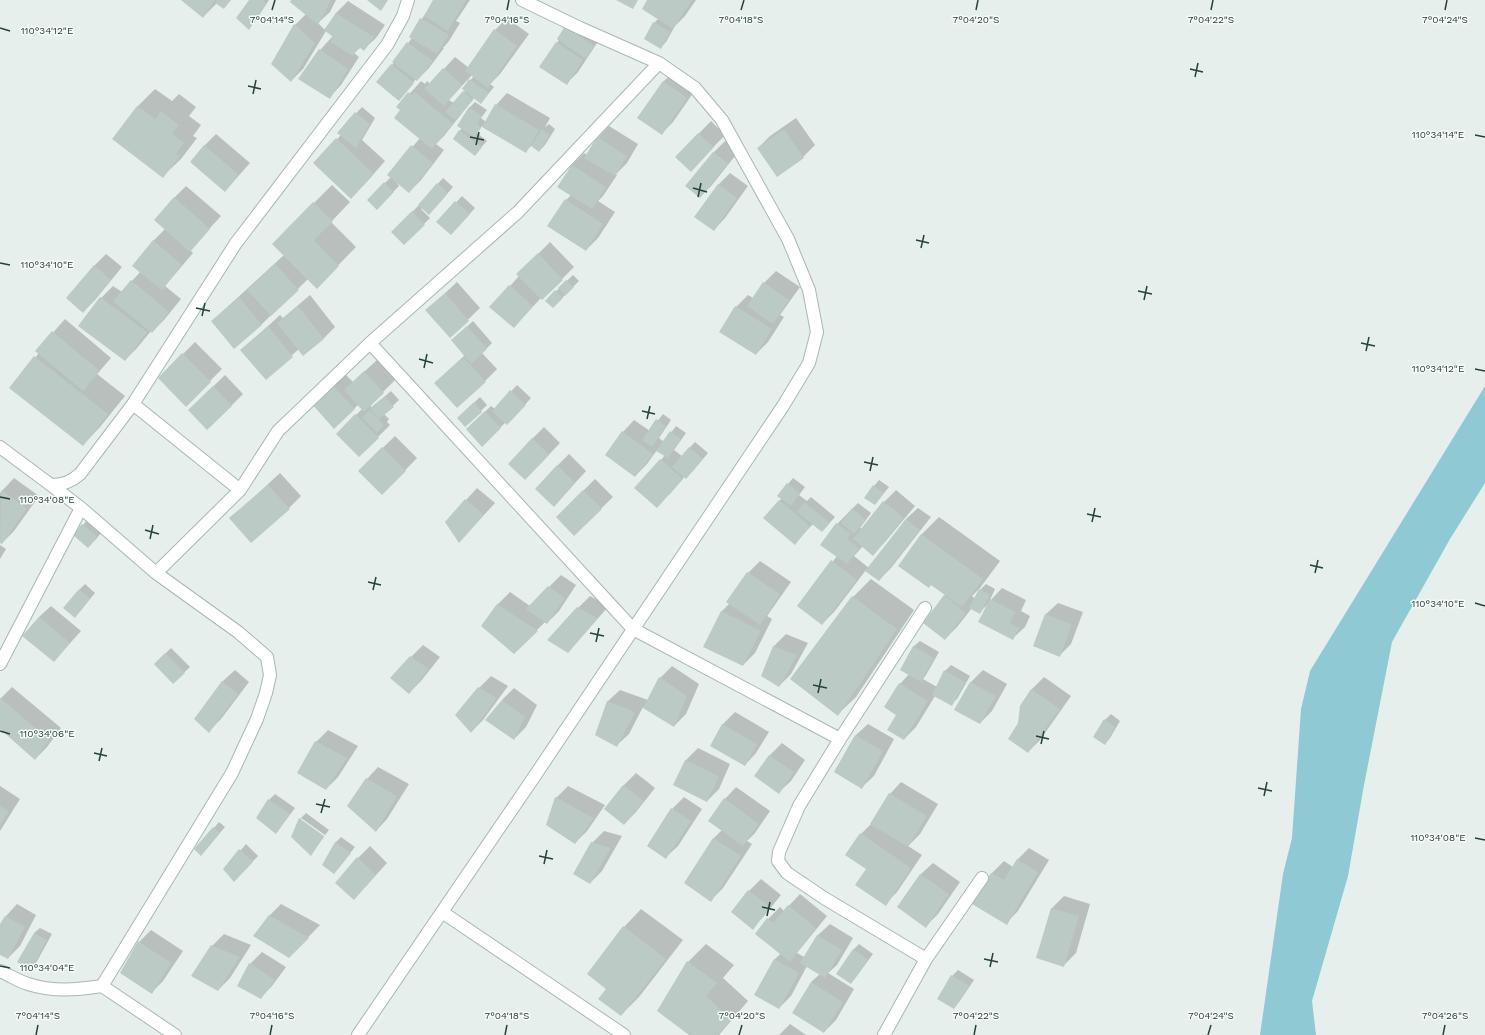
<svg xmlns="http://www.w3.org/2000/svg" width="1485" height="1035" font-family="'Work Sans',sans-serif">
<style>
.water{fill:#8ec9d4}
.shadow{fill:#0003;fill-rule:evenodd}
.building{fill:#bbcac4}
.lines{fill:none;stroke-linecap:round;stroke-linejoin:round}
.street-casing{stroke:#a8b8b2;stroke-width:14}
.street{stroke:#fff;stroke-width:12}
.ticks{fill:none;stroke:#24423a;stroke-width:1.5}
.ticks-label{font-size:10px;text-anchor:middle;fill:#24423a;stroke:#f7fbf9;stroke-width:3;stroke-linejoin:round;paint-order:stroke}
</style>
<rect width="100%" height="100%" fill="#e6efeb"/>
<path class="water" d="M1485 386V483L1450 539 1392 642 1364 785 1348 876 1312 1001 1316 1035H1260L1283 874 1292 838 1301 709 1310 671Z"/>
<path class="shadow" d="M182 0H231L224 8 217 3 203 17Z
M250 0H269L254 23 249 28Z
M292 0H336L330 12 318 23 325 30 336 13 348 1 385 25 376 38 364 49 361 47 354 53 359 57 341 85 330 97 300 78 320 50 332 37 333 35 326 31 303 69 291 81 272 64 295 25 306 14Z
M435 0H470L456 21 460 23 449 41 443 48H444L429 68 417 80 416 79 404 94 392 65 412 38 410 36Z
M649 0H696L685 16 675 26 666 42 661 47 654 23 658 19Z
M507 18 529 34 500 74 490 84 494 87 481 103 474 98 444 136 436 144 444 150 421 180 409 192 397 181 396 182 399 186 377 208 368 200 391 177 389 175 420 138 401 110 398 107 421 81 425 84 427 81 430 84 455 57 469 68 495 30ZM472 75 474 76 463 89 465 91 454 103 449 100Z
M566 27 599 40 578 72 566 84 557 43Z
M675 70 698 86 673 122 661 134 663 82Z
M155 89 172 101 179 94 196 107 189 116 201 125 193 136 197 138 181 159 163 176 137 107Z
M507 93 550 118 545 127 549 124 555 129 545 145 539 151 532 145 526 151 482 126 477 133 487 141 475 154 454 139 462 128 469 108 475 102 487 110 481 118 486 122 496 105Z
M362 107 375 118 362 140 385 161 363 186 314 163 341 135 338 133Z
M796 118 815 145 803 157 777 175 758 148 770 136Z
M711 121 725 135 702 159 676 157Z
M609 126 638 144 627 163 616 174 617 175 603 196 598 201 615 212 598 238 586 250 566 200 571 195 558 187 572 165 584 153 587 155 598 138Z
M216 134 250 163 225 191 204 146Z
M725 141 739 151 712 185 700 197 713 153Z
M730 173 748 186 725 218 714 230 718 185Z
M443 178 453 187 435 208H422L421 209 430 218 404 244 393 232 419 205Z
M332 185 350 202 331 222 356 247 317 287 308 279 262 324 234 348 212 321 284 255 273 244Z
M186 186 221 216 190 250 193 253 165 286 181 299 164 320 152 332 151 331 137 348 125 360 80 326 101 298 113 286 122 292 141 271 153 241 165 229 174 198Z
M462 196 475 208 457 228 438 222Z
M550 242 574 267 542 299 541 298 514 327 491 307 519 276 518 274Z
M106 254 122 267 95 300 83 312 94 266Z
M776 271 800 287 780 315 784 317 768 342 756 354 736 307 748 295 753 298 764 283Z
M573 275 579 281 553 307 546 301Z
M457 282 480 308 450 337 427 310Z
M310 295 335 327 323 339 299 349 266 378 242 350 280 315 283 318Z
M65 319 111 358 97 374 125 396 100 427 83 445 11 388 39 353 37 351Z
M473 321 492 343 482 353 497 369 485 381 447 372 465 355 458 335Z
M195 342 222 369 186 405 159 378Z
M377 360 395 380 370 405 372 408 391 391 399 400 384 414 389 419 387 422 390 425 359 456 337 434 362 409 358 405 334 427 312 403 344 373 353 382Z
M225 375 243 394 231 406 189 410Z
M517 385 531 398 513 418 506 422 482 445 467 429 491 406 495 409Z
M480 397 487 405 465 426 464 412Z
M663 414 671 420 659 438 664 442 676 426 686 433 674 450 682 456 695 442 708 453 692 472 685 476 669 495 661 460 665 455 657 450 647 464 635 476 623 432 634 420 650 431Z
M544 427 560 443 537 467 532 439Z
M395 436 417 458 382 494 359 471Z
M569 454 586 471 566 493 557 466Z
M280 473 301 496 289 508 231 518Z
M14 478 39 496 14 531 2 543 0 541V493Z
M793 478 805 487 799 495 807 501 811 497 835 517 822 531 813 524 795 543 765 518 782 498 788 484Z
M595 479 613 497 574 535 557 517Z
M879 480 889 487 875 504 874 486Z
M477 488 495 503 459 542 466 500Z
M896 490 915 506 885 542 873 554 863 546 854 556 869 568 906 519 918 508 931 517 891 568 879 580 866 570 834 612 822 624 799 606 837 556V524L858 503 871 513 860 528 862 529 884 502Z
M939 517 1000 561 980 588 972 596 975 599 980 590 986 584 995 589 989 602 1002 588 1026 600 1021 611 1030 616 1025 627 1013 638 988 604 980 612 972 608 957 627 945 639 944 596 946 594 921 535Z
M88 519 103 531 94 541 75 535Z
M0 545 6 549 0 559Z
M760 561 791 582 767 616 772 619 755 653 743 665 705 646 722 611 730 603 748 573Z
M561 575 576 585 559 611 547 623 545 622 514 653 482 626 498 604 510 592 530 606Z
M871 579 914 610 856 697 838 714 853 597Z
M85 584 95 593 80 611 79 590Z
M590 596 609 606 568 652 578 608Z
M1058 603 1083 612 1071 644 1059 656 1034 646 1046 614Z
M51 606 81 631 54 661 39 617Z
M786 634 808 643 791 674 779 686 762 676 774 646Z
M920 641 939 652 926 675 923 679 937 687 945 671 951 665 970 676 957 699 951 704 935 696 916 727 904 739 898 715 900 684 909 674 901 669 914 646Z
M423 645 440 657 421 681 409 693 411 657Z
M171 648 190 667 173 683 155 664Z
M672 666 699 684 686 714 674 726 643 707 629 734 617 745 596 735 608 701 620 690 648 700 660 678Z
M235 670 249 682 221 719 209 731 195 719 223 681Z
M983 670 1007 684 992 711 980 723 956 710 971 682Z
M491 676 508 686 483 720 471 732 479 688Z
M1044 677 1071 696 1040 740 1028 752 1020 706 1032 689Z
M12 687 61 728 47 747 35 759 0 728V699Z
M514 688 537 705 526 727 514 739 502 700Z
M735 712 769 732 756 753 745 765 711 745 723 724Z
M1111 714 1120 721 1110 738 1105 744 1094 737 1105 720Z
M868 724 894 739 874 776 862 787 856 735Z
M328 730 358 746 338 777 326 789 316 742Z
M782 743 805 760 791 781 779 792 756 776 770 755Z
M698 748 730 764 719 789 707 801 674 785 686 760Z
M378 767 409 784 387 819 376 831 367 779Z
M636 773 655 788 636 812 624 824 605 809 624 785Z
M901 782 938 804 920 834 908 846 922 855 897 892 885 904 867 869 861 834 873 822 890 794Z
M0 786 20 799 0 831Z
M568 786 605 805 587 831 575 843 556 798Z
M736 787 770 811 755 833 747 841 752 844 723 888 711 900 714 838 722 830 725 799Z
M275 794 295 808 276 833 258 818 269 800Z
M684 797 702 809 678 846 666 857 648 845 672 809Z
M306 813 329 830 325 835 301 818V821L324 837 311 854 293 836 300 819Z
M219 822 225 827 201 855 196 849Z
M604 831 622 836 602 871 590 883 592 843Z
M341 837 355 847 334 873 335 843Z
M246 844 258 856 234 881 225 869Z
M370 846 387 863 366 886 358 858Z
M1029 848 1049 860 1018 911 1006 923 974 903 992 873 1004 861 1013 867 1017 860Z
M933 863 960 882 938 914 926 926 898 907 921 874Z
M761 879 781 895 764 916 752 928 749 891Z
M800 894 827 916 797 953 804 957 818 935 830 924 853 938 837 965 828 973 854 989 836 1020 824 1032 811 982 820 974 807 966 791 996 779 1008 755 995 775 959 781 953 768 919 780 907 784 911Z
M1064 896 1090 904 1076 953 1064 965 1052 908Z
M17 904 36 915 20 946 8 958 0 954V926L6 916Z
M281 904 320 925 289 957 269 916Z
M641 909 683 940 639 997 621 1015 607 988 624 927Z
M40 928 52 934 36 963 31 969 34 933Z
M151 930 183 951 163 981 151 993 139 942Z
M224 934 251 945 230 978 218 990 212 946Z
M706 944 734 965 723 978 748 1001 719 1035H691L688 962Z
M859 944 873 954 856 977 851 983 853 950Z
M262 952 286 967 272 986 260 998 250 964Z
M958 970 974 980 959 1002 954 1008 952 976Z
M790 1024 806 1035H779Z"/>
<path class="building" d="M181 0H215L203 18Z
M217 0H230L224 9 215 3Z
M249 0H263L266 3 249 30 236 18Z
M291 0H331L318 25 290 2Z
M367 0H388L381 11Z
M433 0H466L448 31 424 16Z
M616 0H638L633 9Z
M647 0H692L673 29 642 9Z
M336 13 374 37 364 51 359 47 353 56 331 42 332 36 324 30Z
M420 18 449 35 437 54 409 37Z
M653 22 670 32 661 49 644 39Z
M294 24 315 43 291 82 271 64Z
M565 26 594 46 586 59 557 39Z
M494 29 517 46 488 88 465 71Z
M407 42 433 61 417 81 392 62Z
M556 42 583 60 567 85 539 67Z
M319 49 348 69 330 99 298 79Z
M391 64 414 83 399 101 376 82Z
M443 68 462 85 444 106 424 89Z
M469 79 489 93 481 104 462 89Z
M663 81 687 98 662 135 637 118Z
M463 91 473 100 455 120 445 112Z
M408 92 412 95 415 92 453 124 432 149 394 118 400 110 396 107Z
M495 104 539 130 526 153 482 127Z
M137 106 155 119 161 111 179 125 172 134 184 143 176 154 180 156 163 178 112 139Z
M469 107 482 116 477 124 481 128 474 137 457 126Z
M355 112 370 124 356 148 337 133Z
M542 129 550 135 539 152 531 146Z
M784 129 804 158 777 177 757 148Z
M459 130 482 147 475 156 453 139Z
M698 133 714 147 691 172 675 157Z
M597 137 627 156 615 176 584 158Z
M336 138 374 174 351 199 313 163Z
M204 145 239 175 225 192 190 162Z
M411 145 433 163 409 193 387 175Z
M713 152 728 164 700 198 685 186Z
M572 165 606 187 592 209 557 187Z
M384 182 394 192 377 210 367 200Z
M437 183 448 193 429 215 418 205Z
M718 184 737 198 714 231 694 217Z
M174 197 210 229 190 252 154 220Z
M565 199 603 224 586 251 547 226Z
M455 201 470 214 451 235 436 222Z
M313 202 333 221 314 240 339 266 317 289 272 244Z
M412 211 425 225 404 245 391 232Z
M153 240 182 265 162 290 132 266Z
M538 253 563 280 542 300 516 274Z
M275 264 299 290 271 316 247 290Z
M94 265 111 280 83 313 66 298Z
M131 280 169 312 152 333 113 301Z
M566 280 574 287 565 296 558 288Z
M763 282 789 300 773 324 747 306Z
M509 285 533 306 514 328 489 307Z
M555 290 563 298 553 308 545 301Z
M445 293 469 321 450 338 425 310Z
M100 297 147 332 125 361 78 326Z
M239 297 262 325 234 349 211 321Z
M298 306 324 339 303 356 277 323Z
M735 306 772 329 756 355 719 332Z
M268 326 293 357 266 380 240 350Z
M467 326 487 349 471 364 451 340Z
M52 331 100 371 83 391 35 351Z
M182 353 211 382 186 407 158 378Z
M34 356 108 414 83 446 9 388Z
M463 357 486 382 457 408 434 383Z
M364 371 384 393 364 412 344 390Z
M331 384 355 409 334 429 311 403Z
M213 386 232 406 207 430 188 410Z
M510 390 526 405 507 425 492 411Z
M385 396 394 407 379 419 370 408Z
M474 402 482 412 465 427 457 418Z
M370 410 384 425 377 433 362 417Z
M485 411 501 428 482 447 466 429Z
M355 414 379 438 359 457 336 434Z
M656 419 666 426 652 447 642 440Z
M622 431 653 454 635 477 605 455Z
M670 431 681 439 668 458 656 451Z
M532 438 549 455 525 480 508 464Z
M382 447 406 471 382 495 358 471Z
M689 447 703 459 686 479 672 467Z
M660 459 683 479 657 508 634 488Z
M557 465 575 483 554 507 535 489Z
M787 483 800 493 791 506 777 496Z
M268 485 290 509 251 543 229 518Z
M873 485 884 493 875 505 864 498Z
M1 490 27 508 2 544 0 543Z
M583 490 602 509 574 536 556 517Z
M465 499 484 515 459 543 445 522Z
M779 500 810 526 795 545 763 518Z
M883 501 904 518 873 556 853 539Z
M804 502 830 523 822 532 797 512Z
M852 508 866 520 854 534 841 523Z
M906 519 920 530 879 581 865 571Z
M836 523 851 534 847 539 859 548 847 564 820 545Z
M82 524 98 537 88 548 73 535Z
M921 534 983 579 962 607 931 585 929 588 898 566Z
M831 560 857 580 822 625 797 606Z
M747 572 780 594 760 625 726 602Z
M548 586 565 598 547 624 526 609Z
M79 589 90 599 75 618 63 608Z
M979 589 990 595 980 614 969 608Z
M944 595 966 613 945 640 923 623Z
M852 596 897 629 838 716 790 679Z
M990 599 1015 612 1010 623 1019 628 1013 640 978 622Z
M497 604 538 631 514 654 481 626Z
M577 607 598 618 568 653 547 640Z
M721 611 761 631 743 666 703 647Z
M1045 614 1072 624 1060 657 1033 646Z
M39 617 70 643 54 662 22 636Z
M773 646 797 655 779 687 761 676Z
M913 646 934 658 921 682 900 670Z
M165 653 185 673 173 684 154 664Z
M410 656 429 669 409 694 390 678Z
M944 670 965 682 952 706 932 695Z
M659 677 687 696 674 727 643 708Z
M222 681 238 694 209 733 194 719Z
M970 682 996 696 980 724 954 710Z
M899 683 928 701 904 740 887 730 896 715 884 707Z
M478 687 497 698 471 733 455 715Z
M1031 689 1060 709 1028 753 1008 739 1018 723 1020 706Z
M0 698 49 740 35 760 0 729Z
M502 700 525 717 514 740 485 720Z
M607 701 635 712 617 747 595 735Z
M1104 719 1115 727 1105 745 1093 737Z
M722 724 757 744 745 766 710 746Z
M855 735 883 751 862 789 834 772Z
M315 741 347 758 326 790 297 773Z
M769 755 794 772 779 794 754 776Z
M685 760 719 776 707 802 673 785Z
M366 778 397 796 376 832 347 806Z
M623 785 644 801 624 825 604 809Z
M889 793 927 816 908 847 870 824Z
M555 797 594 818 575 844 546 825Z
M724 798 759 824 743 846 708 821Z
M268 799 290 814 276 834 256 818Z
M0 806 9 811 0 826Z
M671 808 691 821 666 859 647 846Z
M299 818 324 836 311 856 291 837Z
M213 827 220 833 201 856 194 849Z
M860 833 911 868 886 906 855 885 866 869 845 855Z
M713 838 741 856 711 902 684 883Z
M335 842 351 853 334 874 322 865Z
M591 842 611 848 590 884 573 874Z
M239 849 253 862 234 882 223 869Z
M357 857 376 875 354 900 335 883Z
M1017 859 1038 872 1007 925 972 904 991 873 1004 880Z
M920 874 949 894 926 928 897 907Z
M748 890 770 907 753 930 731 912Z
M788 905 816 928 790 962 755 934 767 918 773 923Z
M1051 908 1079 916 1064 967 1036 958Z
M269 915 309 938 289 958 253 936Z
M5 916 25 927 8 959 0 955V924Z
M623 926 666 959 621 1016 598 999 606 989 587 974Z
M34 933 47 940 31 970 17 962Z
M817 935 842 950 825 978 800 963Z
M138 941 171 963 152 994 120 973Z
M211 945 240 957 218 991 191 976Z
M853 949 868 960 851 984 836 974Z
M774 959 799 973 779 1009 754 995Z
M687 961 717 983 706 996 731 1020 718 1035H689L657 1011Z
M249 963 275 980 261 999 237 986Z
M951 975 970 986 954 1009 937 999Z
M811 982 843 1002 824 1033 792 1013Z"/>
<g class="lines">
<g class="street-casing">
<path id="street" d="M370 343 633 629 840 739
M133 404 240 490
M0 447 51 485C63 485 71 482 80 474L133 404 236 243 387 45 403 16 408 0
M51 485 81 508 156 573 238 632 267 657 270 675 266 693 257 719 232 773 102 986 175 1035
M156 573 240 490 278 431 370 343 518 212 659 63
M925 608 840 739 799 806 779 852 778 861 787 873 824 898 926 959
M0 664 81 508
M442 912 624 1035
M0 971C9 975 18 981 28 984 53 992 76 990 102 986
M358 1035 534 777 783 406 809 363 817 332 809 290 788 239 722 120 695 88 659 63 580 28 522 0
M884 1035 926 959 982 878"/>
</g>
<use href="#street" class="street"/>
</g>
<path class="ticks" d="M272 10 275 0M507 10 509 0M741 10 744 0M976 10 978 0M1211 10 1213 0M1445 10 1447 0M0 28 10 31M1190 69 1203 72M1195 77 1198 63M248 86 261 89M253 94 256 80M1475 135 1485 137M470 137 484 140M476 145 479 132M693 188 707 192M698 197 701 183M916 240 929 243M921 248 924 235M0 263 10 265M1138 291 1152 294M1144 300 1147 286M196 308 210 311M202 316 205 303M1361 343 1375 346M1366 351 1369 337M419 359 433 363M424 368 427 354M1475 369 1485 371M642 411 655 414M647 419 650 406M864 462 878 465M870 471 873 457M0 497 10 499M1087 514 1101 517M1092 522 1095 508M145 530 159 534M150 539 153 525M1310 565 1323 568M1315 573 1318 560M368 582 381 585M373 590 376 577M1475 603 1485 606M590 633 604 636M596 642 599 628M813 685 827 688M818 693 821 679M0 731 10 734M1036 736 1049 739M1041 744 1044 731M94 753 107 756M99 761 102 748M1258 788 1272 791M1264 796 1267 782M316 804 330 807M321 813 325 799M1475 838 1485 840M539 856 553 859M544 864 547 850M762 907 775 910M767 916 770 902M984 959 998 962M0 966 10 968M990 967 993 953M36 1035 38 1025M270 1035 272 1025M505 1035 507 1025M739 1035 742 1025M974 1035 976 1025M1208 1035 1211 1025M1443 1035 1445 1025"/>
<g class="ticks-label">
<text x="1445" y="23">7°04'24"S</text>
<text x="272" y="23">7°04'14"S</text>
<text x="507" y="23">7°04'16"S</text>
<text x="741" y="23">7°04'18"S</text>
<text x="976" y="23">7°04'20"S</text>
<text x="1211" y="23">7°04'22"S</text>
<text x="47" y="34">110°34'12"E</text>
<text x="1438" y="138">110°34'14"E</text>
<text x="47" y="268">110°34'10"E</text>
<text x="1438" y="372">110°34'12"E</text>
<text x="47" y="503">110°34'08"E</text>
<text x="1438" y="607">110°34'10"E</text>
<text x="47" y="737">110°34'06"E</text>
<text x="1438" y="841">110°34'08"E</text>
<text x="47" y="971">110°34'04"E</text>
<text x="38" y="1019">7°04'14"S</text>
<text x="272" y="1019">7°04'16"S</text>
<text x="507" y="1019">7°04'18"S</text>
<text x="742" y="1019">7°04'20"S</text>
<text x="976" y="1019">7°04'22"S</text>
<text x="1211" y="1019">7°04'24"S</text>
<text x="1445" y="1019">7°04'26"S</text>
</g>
</svg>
